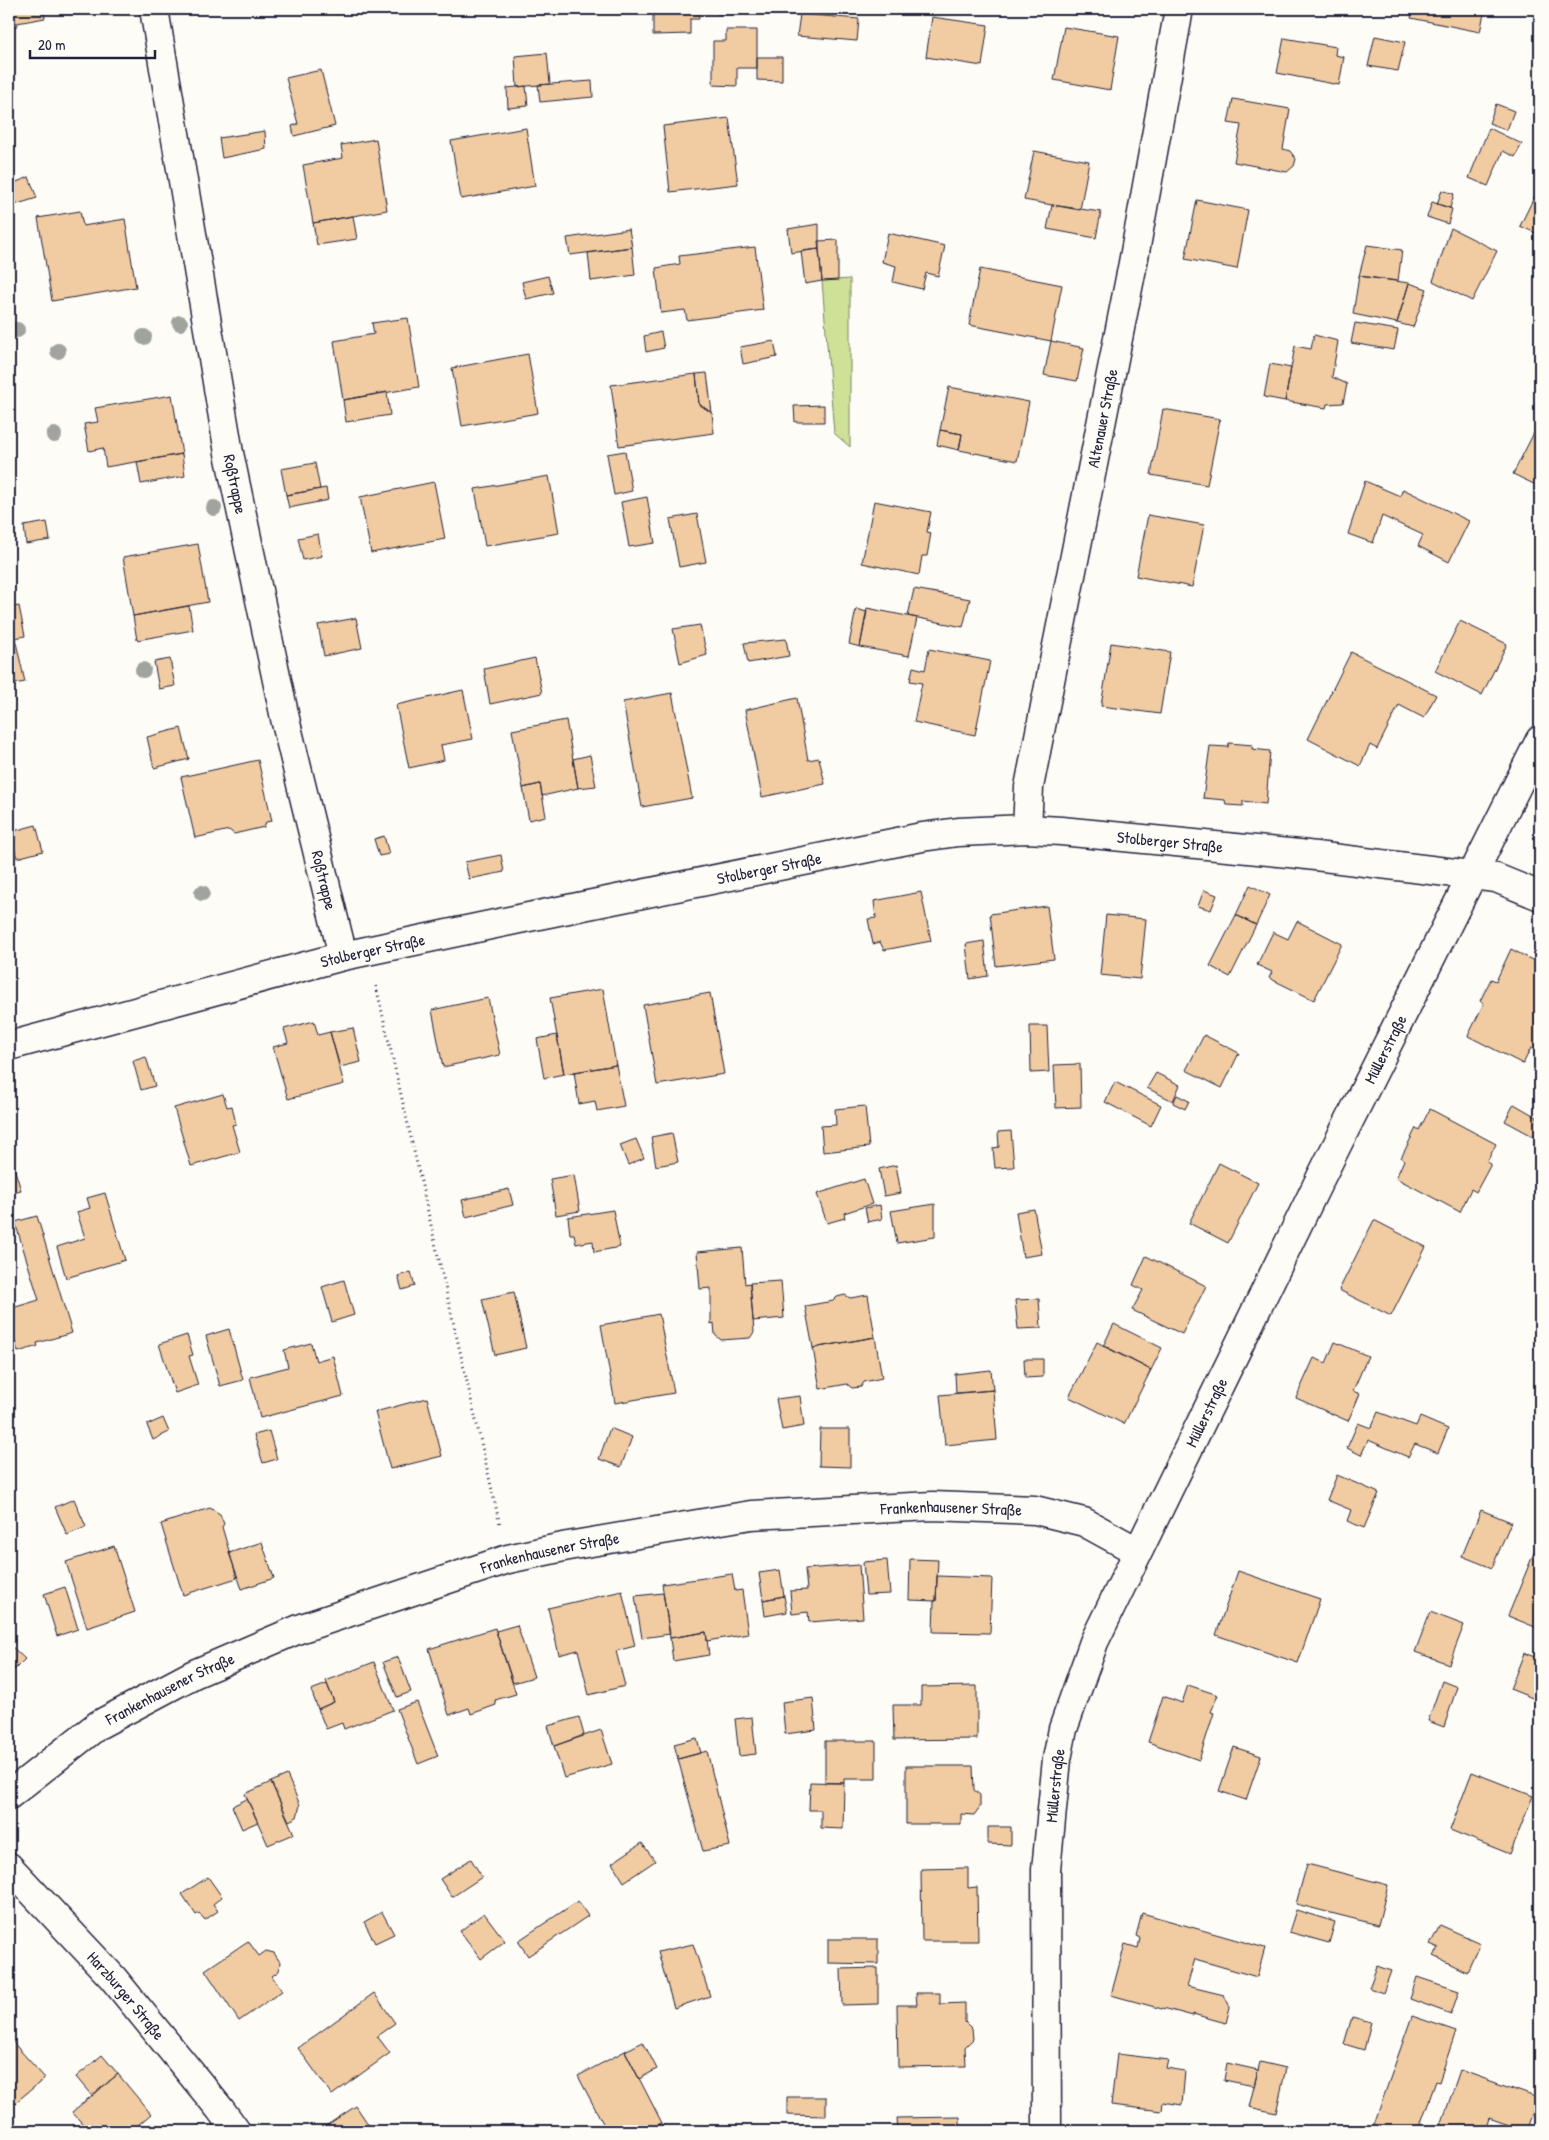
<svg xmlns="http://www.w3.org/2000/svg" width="1549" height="2140" font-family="'Patrick Hand',sans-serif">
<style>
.green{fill:#cfe196;stroke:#788268}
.building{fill:#f1cba1;stroke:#22223b}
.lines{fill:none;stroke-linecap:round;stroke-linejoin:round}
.minor-casing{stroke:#22223b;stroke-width:31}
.path{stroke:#22223b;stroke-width:3;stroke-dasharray:1 4;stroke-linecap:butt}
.minor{stroke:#fdfcf7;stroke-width:28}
.tree{fill:#a1a39e}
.labels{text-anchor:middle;stroke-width:5;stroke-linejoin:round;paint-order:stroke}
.street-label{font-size:16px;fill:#22223b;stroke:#fdfcf7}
</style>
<rect width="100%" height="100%" fill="#fdfcf7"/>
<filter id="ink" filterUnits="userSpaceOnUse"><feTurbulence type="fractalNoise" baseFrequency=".02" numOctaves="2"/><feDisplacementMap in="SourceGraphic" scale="10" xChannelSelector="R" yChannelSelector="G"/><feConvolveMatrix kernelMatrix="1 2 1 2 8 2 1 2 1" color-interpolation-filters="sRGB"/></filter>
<g filter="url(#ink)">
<path class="green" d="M850 279V447L834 433 822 281Z"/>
<path class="building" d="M9 9H44L45 18 17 23V26L9 27Z
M653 9H698L699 19H690V34L653 35Z
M717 9H750V14H717Z
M1413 9H1485L1480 32 1411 18Z
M800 14 859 19 857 41 797 36Z
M932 17 988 25 982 66 926 57Z
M1064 27 1119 36 1110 90 1054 80Z
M726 30H757V68H737V86L713 85V41H726Z
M1375 36 1405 42 1398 71 1368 66Z
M1284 38 1336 47 1335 55 1344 57 1339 85 1277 73Z
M547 53 550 84 517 87 515 56Z
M757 57H782V81L757 80Z
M321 70 335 126 294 136 292 126 298 124 286 78Z
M592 81 593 97 540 102 538 85Z
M526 86 528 106 508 108 507 88Z
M1233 99 1290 109 1283 149 1290 151 1296 159 1294 166 1287 172 1234 162 1241 125 1228 123Z
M1496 104 1514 111 1507 130 1489 123Z
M729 118 738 184 670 192 663 126Z
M526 128 535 186 461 199 451 141Z
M1489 128 1522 144 1515 157 1503 151 1488 186 1469 178Z
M265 131 266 149 222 158 219 138Z
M376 139 387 210 313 223 303 165 343 158 341 145Z
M1034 151 1089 161 1080 210 1024 200Z
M29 177 37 198 11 206 9 199V185Z
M1538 189 1540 191V235L1520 226Z
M1442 190 1454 194 1450 208 1437 204Z
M1197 200 1248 210 1237 269 1185 259Z
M1432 202 1452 209 1448 224 1427 217Z
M1052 205 1101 212 1096 238 1047 229Z
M80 211 83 226 125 219 136 287 52 301 38 218Z
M353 216 357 239 317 245 313 223Z
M819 224V249L791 253 788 229Z
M1451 228 1497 251 1472 301 1433 281Z
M629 229 632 247 570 255 567 238Z
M888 233 945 246 938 276 926 273 922 289 893 282 896 266 882 262Z
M838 240V280L822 281 818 241Z
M1367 245 1402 250 1398 281 1359 276Z
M632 247 635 275 591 281 588 253Z
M755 247 763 310 687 320 685 310 661 313 656 268 680 264 679 256Z
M819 249 822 281 805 284 801 251Z
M980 269 1062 285 1051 341 969 325Z
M548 276 553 293 526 299 522 282Z
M1359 276 1409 283 1397 323 1353 314Z
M1409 283 1427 289 1413 327 1397 323Z
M408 318 419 387 343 400 334 341 374 334 372 323Z
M1355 323 1398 330 1394 350 1351 343Z
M661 332 664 348 646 352 644 336Z
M1314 335 1338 341 1332 377 1347 384 1343 403 1327 404 1326 408 1285 401 1295 346 1311 349Z
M774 341 777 357 743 364 740 347Z
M1051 341 1084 348 1077 381 1044 375Z
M528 354 538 413 462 426 452 368Z
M1270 364 1291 368 1285 401 1264 397Z
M707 373 712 413 699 404 696 374Z
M696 374 699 404 712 413 714 433 619 446 611 385Z
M949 387 1029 402 1017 461 959 450 962 434 940 430Z
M387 392 390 415 346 422 343 400Z
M172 395 182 454 106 467 103 448 89 451 84 424 98 422 95 408Z
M824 405V422H795L794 406Z
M1163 409 1220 419 1207 485 1151 475Z
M1540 421V487L1513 474Z
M940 430 962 434 959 450 937 445Z
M625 451 632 491 614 495 607 454Z
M182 454 185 476 141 484 137 462Z
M315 463 320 489 286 495 281 469Z
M549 476 559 533 485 546 475 489Z
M1365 481 1400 496 1403 489 1469 521 1449 562 1418 546 1423 535 1382 516 1373 543 1348 534Z
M434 482 445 539 371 553 360 497Z
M326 488 328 500 289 508 286 495Z
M647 497 655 543 629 547 621 502Z
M874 501 931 512 927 532 931 533 927 556H922L919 575 862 563Z
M697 514 706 562 679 567 670 519Z
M1148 515 1204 525 1192 587 1136 576Z
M47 522 50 540 26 544 24 526Z
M318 534 322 556 303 560 298 538Z
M198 544 208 602 133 616 123 557Z
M914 589 970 599 963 627 908 616Z
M19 606 25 636 15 638 25 682 9 685V608Z
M189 606 193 630 137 640 133 616Z
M867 608 917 618 909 656 860 647Z
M856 609 867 612 860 647 849 644Z
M356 618 362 648 324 656 318 625Z
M1460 621 1507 644 1482 695 1435 671Z
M700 625 707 655 680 663 673 629Z
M786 639 789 656 748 663 744 643Z
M1111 643 1170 652 1160 714 1101 706Z
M929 649 990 661 975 735 914 722 922 683 910 681 913 667 925 670Z
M1351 652 1436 695 1424 718 1399 705 1377 749 1370 745 1360 766 1308 739Z
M535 658 542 693 490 704 484 669Z
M170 659 175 686 159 689 154 662Z
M463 690 473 739 441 745 444 760 409 768 396 705Z
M672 693 692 798 642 807 623 702Z
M797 698 808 760 819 758 825 784 762 797 745 710Z
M566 720 578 788 542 796 540 784 523 788 512 730Z
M181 728 189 759 154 768 147 737Z
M1229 743 1253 745 1252 749 1270 751 1266 804 1243 801V806L1226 805 1225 800 1203 798 1210 746 1228 747Z
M590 755 596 786 578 788 573 759Z
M258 760 272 821 266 822 264 827 234 834 229 830 195 838 181 777Z
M540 784 546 816 529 820 523 788Z
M36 825 43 851 17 858 10 832Z
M384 836 389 854 379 856 374 839Z
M501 855 504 872 469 879 465 862Z
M1250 885 1270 895 1256 925 1236 915Z
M1204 890 1217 895 1211 910 1198 906Z
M921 892 931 941 884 950 880 942 873 944 868 919 876 918 874 901Z
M1047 906 1054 959 996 966 990 914Z
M1106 915 1146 919 1140 979 1100 975Z
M1236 915 1256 925 1230 977 1210 966Z
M1297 921 1342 944 1314 1000 1269 978 1272 972 1257 965 1273 932 1288 939Z
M984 941 988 976 970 979 966 944Z
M1511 949 1540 964V1053L1531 1048 1523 1064 1468 1036 1484 1003 1480 1001 1491 979 1496 981Z
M603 989 616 1065 564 1074 550 998Z
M710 993 724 1074 657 1085 643 1005Z
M488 998 500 1055 443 1067 432 1010Z
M314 1021 318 1035 330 1032 344 1084 288 1099 273 1047 288 1043 284 1029Z
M1030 1026H1047L1049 1072 1031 1073Z
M353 1028 361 1062 340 1067 330 1032Z
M557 1035 564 1074 544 1078 537 1039Z
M1204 1035 1239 1053 1222 1088 1186 1070Z
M146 1057 155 1086 141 1090 133 1061Z
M1080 1064 1081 1107 1056 1108 1054 1065Z
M616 1065 624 1106 597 1111 595 1101 579 1104 574 1072Z
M1156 1073 1180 1085 1173 1101 1147 1088Z
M1115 1082 1161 1105 1151 1126 1105 1102Z
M223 1094 227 1107 232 1106 236 1124 232 1125 240 1152 191 1166 174 1108Z
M1177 1095 1189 1101 1185 1109 1173 1103Z
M1514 1104 1540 1119V1140L1505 1121Z
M865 1106 869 1147 823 1152 821 1126 836 1125 835 1109Z
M1430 1109 1496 1144 1487 1162 1491 1164 1476 1192 1471 1189 1460 1212 1396 1178 1404 1160 1401 1158 1416 1128 1419 1130Z
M1011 1131 1014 1167 995 1168 993 1148 999 1147 998 1132Z
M672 1133 678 1162 656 1166 651 1137Z
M636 1139 644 1158 628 1165 620 1145Z
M12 1161 21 1190 9 1193V1162Z
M1219 1163 1258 1183 1228 1243 1189 1223Z
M896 1165 901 1193 884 1196 879 1169Z
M574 1175 580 1211 556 1215 550 1179Z
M864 1179 872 1204 844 1213 845 1218 827 1223 817 1194Z
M509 1189 513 1205 466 1217 462 1200Z
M105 1193 125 1260 66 1278 57 1247 85 1238 77 1212 90 1208 87 1198Z
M935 1204V1237L897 1243 891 1211Z
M880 1205 882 1219 868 1222 865 1208Z
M1034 1209 1042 1254 1023 1257 1016 1212Z
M613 1210 620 1247 594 1252 593 1241 576 1244 574 1234H570L568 1217Z
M37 1216 72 1333 37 1343 38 1346 18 1352 9 1321V1309L39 1300 15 1222Z
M1374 1220 1426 1247 1391 1316 1339 1290Z
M742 1248 745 1284 750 1283 754 1332 750 1338 721 1340 715 1335 714 1323 711 1324V1288L700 1289 697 1252Z
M1146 1256 1206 1286 1182 1334 1132 1310 1143 1290 1133 1285Z
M411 1272 415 1286 402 1290 398 1276Z
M344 1280 354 1315 332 1322 322 1287Z
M781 1281 784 1318 753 1321 750 1283Z
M514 1292 526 1348 495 1355 482 1299Z
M845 1295 850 1298 868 1295 875 1337 813 1348 805 1306 833 1301 837 1297Z
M1039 1299 1041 1328 1018 1329 1015 1300Z
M659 1314 674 1393 615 1403 601 1325Z
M1114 1324 1162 1348 1151 1370 1103 1346Z
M229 1329 243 1380 220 1386 206 1336Z
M187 1335 193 1355 189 1356 198 1385 175 1393 159 1344Z
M875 1337 882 1378 864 1382 861 1387 852 1388 847 1384 820 1389 813 1348Z
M1097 1342 1151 1370 1124 1424 1069 1397Z
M1335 1342 1368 1356 1353 1391 1360 1394 1348 1421 1296 1398 1314 1358 1326 1363Z
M311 1343 316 1361 333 1356 343 1396 260 1418 250 1377 288 1367 284 1350Z
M1024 1359H1043V1377L1025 1378Z
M991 1370 993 1390 956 1393 955 1374Z
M993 1390 997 1440 945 1445 940 1395Z
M800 1396 804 1426 782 1430 776 1399Z
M427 1398 442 1456 390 1469 375 1412Z
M1378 1412 1416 1426 1420 1417 1448 1429 1438 1453 1415 1444 1408 1457 1368 1440 1361 1455 1347 1448 1358 1423 1371 1428Z
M163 1418 169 1432 153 1440 147 1425Z
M610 1428 632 1437 621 1467 599 1459Z
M820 1429H850V1467L819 1466Z
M269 1431 277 1459 263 1463 254 1435Z
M1337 1475 1379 1493 1364 1528 1347 1521 1351 1510 1327 1500Z
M74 1499 86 1527 67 1535 55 1507Z
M210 1508 220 1514 224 1524 222 1527 237 1578 183 1595 161 1524Z
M1481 1510 1511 1522 1492 1568 1462 1556Z
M1540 1538V1629L1508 1616Z
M262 1542 274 1578 242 1589 229 1553Z
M114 1546 135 1612 87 1628 66 1562Z
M910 1559 938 1560 936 1601 909 1600Z
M887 1560 890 1594 866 1595 863 1562Z
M859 1565 863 1618 809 1622 808 1612 792 1614 790 1591 807 1590 805 1569Z
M780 1570 784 1596 763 1600 759 1573Z
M1238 1571 1320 1599 1298 1663 1216 1635Z
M732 1574 735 1591 742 1590 748 1634 707 1641 706 1632 670 1638 662 1584Z
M937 1576 992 1578 990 1633 933 1632 934 1601H936Z
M65 1587 78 1629 57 1636 44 1594Z
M622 1591 635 1646 616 1651 625 1686 589 1695 578 1650 559 1655 548 1608Z
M663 1593 670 1634 642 1638 635 1596Z
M784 1596 787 1612 765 1616 763 1600Z
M1430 1612 1464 1625 1449 1664 1415 1652Z
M517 1625 534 1677 513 1683 496 1631Z
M495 1628 516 1694 495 1700 496 1705 471 1714 469 1708 449 1715 429 1649Z
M706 1632 709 1655 673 1661 670 1638Z
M9 1644 25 1659 15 1669 9 1663Z
M1524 1653 1540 1659V1701L1510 1689Z
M398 1657 411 1692 397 1697 383 1662Z
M374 1662 393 1710 344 1729 342 1723 326 1729 318 1709 334 1702 326 1681Z
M9 1663 15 1669 9 1675Z
M1442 1681 1457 1687 1444 1727 1428 1721Z
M327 1684 334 1702 318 1709 311 1690Z
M1188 1685 1218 1695 1211 1712 1214 1713 1199 1760 1148 1742 1163 1696 1182 1703Z
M977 1686V1739L894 1740 893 1705H921V1687Z
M813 1698 816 1730 785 1734 782 1702Z
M417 1702 438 1756 418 1764 397 1709Z
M579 1717 584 1735 554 1746 548 1726Z
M752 1717 756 1754 739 1756 735 1719Z
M601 1730 612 1764 564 1778 554 1746Z
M697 1738 701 1753 678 1759 674 1744Z
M825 1741H876V1779H844V1783H825Z
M1234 1747 1261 1756 1246 1800 1219 1791Z
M707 1751 730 1846 703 1851 678 1759Z
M906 1766H973L974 1790 980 1795V1807L974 1815 961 1814V1824H906Z
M1472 1772 1533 1796 1510 1854 1450 1830Z
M287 1775 300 1805 297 1817 289 1821 271 1782Z
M271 1782 294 1834 268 1845 245 1794Z
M810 1782 844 1783 843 1829 821 1828V1810H809Z
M247 1799 258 1822 242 1829 232 1806Z
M988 1827H1011V1845L988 1844Z
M642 1843 655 1861 624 1882 612 1863Z
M471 1859 482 1877 452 1897 440 1879Z
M1307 1864 1388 1885 1378 1925 1296 1904Z
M968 1868V1888L977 1887 978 1941H922L921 1869Z
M208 1877 222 1897 213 1904 218 1911 205 1920 199 1913 196 1915 182 1894Z
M578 1901 588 1916 528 1956 518 1941Z
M1296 1910 1335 1922 1329 1943 1289 1932Z
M382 1912 394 1934 375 1943 364 1922Z
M484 1913 505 1941 481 1959 460 1931Z
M1142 1913 1265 1948 1257 1977 1195 1959 1187 1986 1224 1995 1230 2007 1226 2023 1193 2014V2016L1163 2008 1162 2009 1111 1995 1125 1944 1138 1948 1140 1938 1136 1936Z
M1440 1925 1480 1943 1467 1972 1434 1956 1439 1949 1430 1945Z
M828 1939H878V1964L828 1963Z
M248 1941 259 1956 266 1951 274 1953 280 1962 279 1971 272 1976 282 1991 239 2021 205 1970Z
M693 1944 710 1996 674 2008 658 1952Z
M1377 1966 1391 1971 1383 1993 1369 1988Z
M878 1968V2004L842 2005 841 1969Z
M1417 1977 1459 1991 1451 2014 1410 1999Z
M374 1993 395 2023 377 2036 390 2053 332 2095 298 2048Z
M916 1993H940V2004L965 2003V2022L972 2029 973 2039 965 2047 966 2066 898 2067 897 2005H917Z
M1412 2016 1456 2031 1439 2082 1436 2081 1418 2131H1376L1372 2130Z
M1352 2017 1371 2022 1364 2050 1344 2044Z
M9 2038 45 2078 9 2108Z
M643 2042 657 2069 639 2079 625 2051Z
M625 2051 662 2123 645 2131H607L578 2076Z
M1117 2054 1168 2060 1166 2068 1185 2071 1182 2105 1163 2102 1162 2111 1111 2105Z
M102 2055 118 2074 92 2096 76 2077Z
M1260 2062 1286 2068 1276 2113 1249 2107Z
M1227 2063 1258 2070 1254 2086 1224 2080Z
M1460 2070 1538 2098 1526 2131 1489 2118 1485 2131H1439Z
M118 2074 151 2114 131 2131H89L72 2112Z
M787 2097H826V2116L787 2115Z
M356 2106 370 2127 365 2131H318Z
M960 2117V2131H898L897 2118Z
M662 2123 666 2131H645Z"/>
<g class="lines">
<g class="minor-casing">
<g id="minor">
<path id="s1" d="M154 9 229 453 286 723 343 956"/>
<path id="s2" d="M1027 829 1029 787 1133 263 1179 9"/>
<path id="s3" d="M9 1046 343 956 519 919 922 837 958 832 1027 829 1061 831 1299 854 1496 878 1540 896"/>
<path id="s4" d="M9 1795 98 1725 194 1674 299 1629 508 1559 568 1546 751 1515 933 1506 1035 1510 1084 1522 1137 1551"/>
<path id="s5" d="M9 1867 113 1978 220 2109 236 2131"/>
<path id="s6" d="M1047 2131 1046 1870 1057 1759 1063 1729 1094 1642 1320 1179 1540 740"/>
</g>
</g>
<path class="path" d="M376 986 500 1525"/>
<use href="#minor" class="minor"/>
</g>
<g class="tree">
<circle cx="180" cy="323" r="8"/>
<circle cx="17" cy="330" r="8"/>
<circle cx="144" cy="337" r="8"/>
<circle cx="58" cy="351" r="8"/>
<circle cx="54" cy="435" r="8"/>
<circle cx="214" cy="508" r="8"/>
<circle cx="143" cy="670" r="8"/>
<circle cx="202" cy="893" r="8"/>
</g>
</g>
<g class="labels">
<g class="street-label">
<text dy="6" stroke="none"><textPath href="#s2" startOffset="418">Altenauer Straße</textPath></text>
<text dy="6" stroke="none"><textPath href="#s1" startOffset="482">Roßtrappe</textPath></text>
<text dy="6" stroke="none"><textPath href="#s3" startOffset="1186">Stolberger Straße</textPath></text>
<text dy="6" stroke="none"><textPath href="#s3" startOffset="781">Stolberger Straße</textPath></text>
<text dy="6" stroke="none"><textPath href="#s1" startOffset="888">Roßtrappe</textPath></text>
<text dy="6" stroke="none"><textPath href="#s3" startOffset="376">Stolberger Straße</textPath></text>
<text dy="6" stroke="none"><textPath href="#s6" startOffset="1156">Müllerstraße</textPath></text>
<text dy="6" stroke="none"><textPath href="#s6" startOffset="751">Müllerstraße</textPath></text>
<text dy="6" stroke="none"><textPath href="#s4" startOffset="1004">Frankenhausener Straße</textPath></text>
<text dy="6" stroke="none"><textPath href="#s4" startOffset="599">Frankenhausener Straße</textPath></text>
<text dy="6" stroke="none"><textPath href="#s4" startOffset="194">Frankenhausener Straße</textPath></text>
<text dy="6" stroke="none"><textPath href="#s6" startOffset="346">Müllerstraße</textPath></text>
<text dy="6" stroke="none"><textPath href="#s5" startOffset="174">Harzburger Straße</textPath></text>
</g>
</g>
<rect width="1549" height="2140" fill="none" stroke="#fdfcf7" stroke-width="30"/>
<rect x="15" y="15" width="1519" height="2110" fill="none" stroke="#22223b" stroke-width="2" filter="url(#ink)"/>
<path d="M30 50v8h125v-8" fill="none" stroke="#22223b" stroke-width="2.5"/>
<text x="38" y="50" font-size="15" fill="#22223b" stroke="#fdfcf7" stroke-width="4" paint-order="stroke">20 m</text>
</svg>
